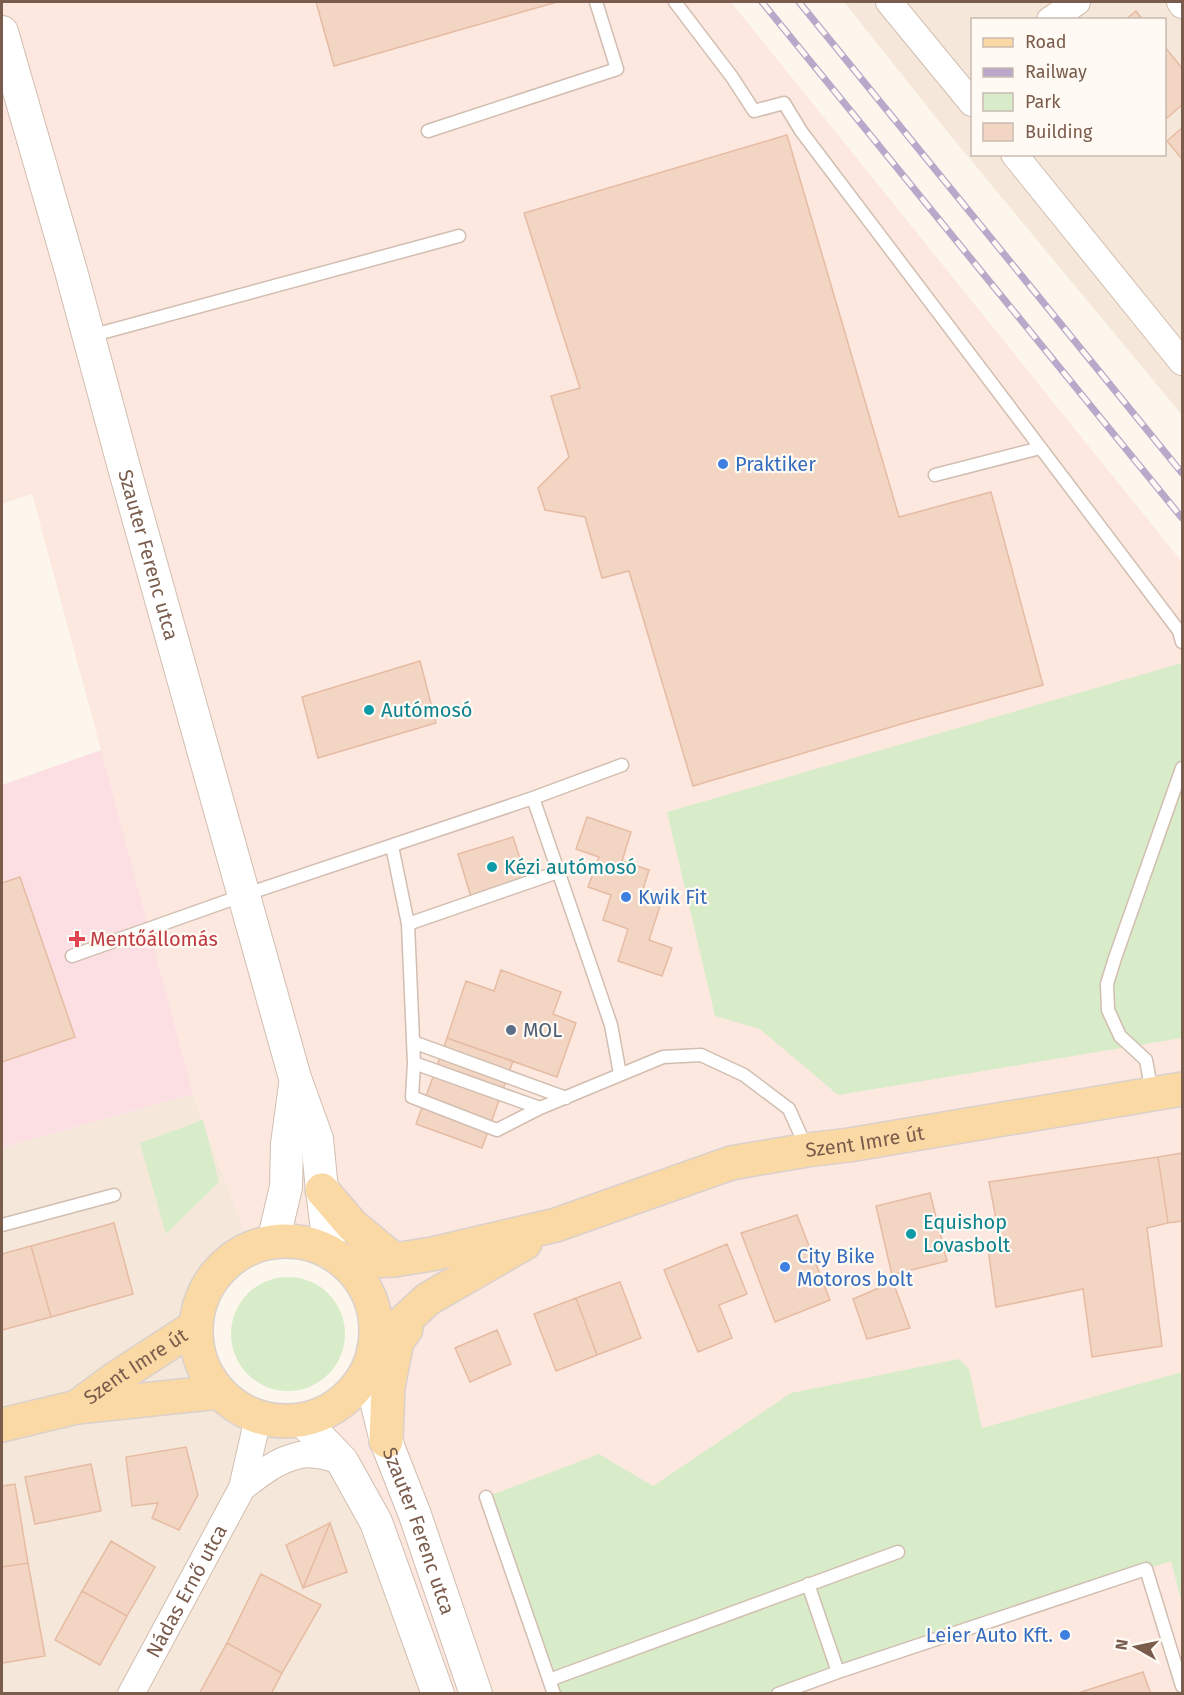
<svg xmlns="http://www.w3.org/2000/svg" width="1184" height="1695" font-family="'Fira Sans',sans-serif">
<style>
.residential{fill:#f5e8da;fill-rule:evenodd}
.commercial{fill:#fde8e0}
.medical{fill:#fbdfe3}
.green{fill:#d8ecc9}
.building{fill:#f3d5c3;stroke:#e6bba3;stroke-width:1.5}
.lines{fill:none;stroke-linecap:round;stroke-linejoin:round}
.service-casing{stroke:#d1beb0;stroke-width:15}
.minor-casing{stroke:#d1beb0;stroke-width:28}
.tertiary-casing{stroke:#d1beb0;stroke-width:34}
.primary-casing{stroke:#dad1cd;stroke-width:36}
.service{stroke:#fff;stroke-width:12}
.minor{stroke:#fff;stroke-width:26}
.tertiary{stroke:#fff;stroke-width:32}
.primary{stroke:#fbd9a5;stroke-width:33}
.rail-casing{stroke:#b9a8c9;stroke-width:7}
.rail{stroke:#fffaf3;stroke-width:4.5;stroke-dasharray:14;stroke-linecap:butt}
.shop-dot{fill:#3f7fe0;stroke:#fffaf3;stroke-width:2}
.culture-dot{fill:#0f9aa8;stroke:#fffaf3;stroke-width:2}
.health-dot{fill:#e0444e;stroke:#fffaf3;stroke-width:2}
.service-dot{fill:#5c6f8a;stroke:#fffaf3;stroke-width:2}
.labels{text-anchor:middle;stroke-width:4.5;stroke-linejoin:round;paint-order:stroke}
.shop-label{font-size:20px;fill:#366cbe;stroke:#fffaf3;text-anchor:start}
.street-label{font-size:20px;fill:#7a5c4d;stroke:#fffaf3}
.culture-label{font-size:20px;fill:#0d838f;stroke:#fffaf3;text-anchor:start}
.health-label{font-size:20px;fill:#be3a42;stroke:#fffaf3;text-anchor:start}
.service-label{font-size:20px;fill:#4e5e75;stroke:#fffaf3;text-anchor:start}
</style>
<rect width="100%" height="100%" fill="#fdf6ec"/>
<path class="residential" d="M844 2H1182V415L950 135ZM972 20H1164V154H972Z
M193 1094 250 1247 228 1262 209 1283 198 1310 196 1342 203 1368 219 1392 238 1408 258 1418 279 1421 302 1420 342 1461 438 1693 2 1694V1148Z"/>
<path class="commercial" d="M2 2H731L1182 562V1693H438L376 1522 302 1420 330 1410 351 1393 361 1381 374 1349 375 1325 372 1306 365 1289 355 1274 330 1253 304 1243 288 1241 273 1242 250 1247 193 1094 101 750 32 494 2 504Z"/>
<path class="medical" d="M101 750 193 1094 2 1148V785Z"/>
<path class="green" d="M1182 663V1038L838 1095 760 1029 715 1016 667 812Z
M203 1120 219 1182 166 1234 140 1143Z
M231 1334a57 57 0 1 1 114 0a57 57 0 1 1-114 0Z
M959 1359 969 1369 982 1428 1182 1372V1604L1171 1561 838 1672 778 1693H554L486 1497 599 1454 653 1486 791 1393Z"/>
<path class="building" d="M316 2H557L334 66Z
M1136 11 1143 20H1125Z
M1164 46 1182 68V105L1166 119Z
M1182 128V159L1167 141Z
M787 135 899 517 991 492 1043 685 908 722 693 786 629 571 602 578 585 517 545 510 538 488 569 457 551 396 580 388 524 213Z
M420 661 436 723 318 758 302 697Z
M587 817 631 832 622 861 649 870 640 899 660 906 649 940 672 948 662 976 618 961 628 929 603 920 611 895 588 887 599 857 576 849Z
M513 837 527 880 471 897 458 854Z
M20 877 75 1037 2 1062V883Z
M501 970 561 992 553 1014 576 1023 557 1077 447 1038 466 981 494 991Z
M447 1038 513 1061 482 1148 416 1124Z
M1182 1153V1221L1168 1223 1158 1157Z
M1158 1157 1168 1223 1147 1228 1162 1346 1092 1357 1083 1289 996 1307 988 1248 1001 1246 989 1182Z
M930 1193 947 1261 892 1275 876 1206Z
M797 1215 830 1300 775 1322 741 1233Z
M114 1223 133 1294 51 1317 31 1246Z
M727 1244 747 1294 719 1305 732 1338 698 1352 664 1270Z
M31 1246 51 1317 2 1330V1254Z
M620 1282 641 1338 597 1355 576 1298Z
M893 1282 910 1328 867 1339 853 1299Z
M576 1298 597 1355 556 1371 534 1314Z
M497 1330 511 1364 470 1382 455 1348Z
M186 1447 198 1495 179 1530 152 1518 158 1503 132 1506 126 1457Z
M91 1464 101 1511 35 1524 25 1477Z
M15 1484 28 1563 2 1567V1486Z
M330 1523 303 1588 286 1545Z
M330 1523 347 1572 303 1588Z
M111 1541 155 1567 127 1616 82 1591Z
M28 1563 45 1656 2 1663V1567Z
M261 1574 321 1605 282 1673 227 1643Z
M82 1591 127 1616 100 1665 55 1640Z
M227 1643 282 1673 271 1694H199Z
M1143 1672 1151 1694H1075Z"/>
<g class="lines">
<g class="service-casing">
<path id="service" d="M675 2 732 77 754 111 784 103 801 131 1179 631 1182 642
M428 131 617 69 596 2
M90 336 459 236
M935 475 1040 448
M533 798 622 765
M392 846 408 924 414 1063 412 1097 497 1130 540 1108 663 1057 701 1055 744 1075 789 1109 806 1147
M408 924 558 872
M72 956 244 895 533 798 611 1025 620 1074
M413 1042 566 1098
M414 1063 540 1108
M1152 1093 1146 1060 1120 1036 1108 1010 1107 984 1115 958 1182 768
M2 1225 114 1195
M486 1497 554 1694
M808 1584 838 1672
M549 1680 898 1552
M778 1694 838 1672 1146 1569 1182 1686"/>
</g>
<g class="minor-casing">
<g id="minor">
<path d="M889 2 972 103"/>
<path d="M1180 2 1182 5"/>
<path d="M1050 20 1077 2"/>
<path d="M1014 154 1182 362"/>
<path d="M242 1488C260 1474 277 1460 300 1455 313 1452 329 1457 342 1461"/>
<path id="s1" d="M131 1694 242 1488 258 1418"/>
</g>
</g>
<g class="tertiary-casing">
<g id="tertiary">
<path id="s2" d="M2 32 71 271 125 471 295 1078 317 1139 322 1190 330 1253"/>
<path d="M273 1242 286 1187 287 1144 295 1085"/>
<path id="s3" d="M368 1368 386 1441 415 1515 476 1694"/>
<path d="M302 1420 342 1461 376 1522 438 1694"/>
</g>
</g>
<g class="primary-casing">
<g id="primary">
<path d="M322 1190 352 1225 394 1260"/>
<circle cx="286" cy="1331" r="90"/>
<path id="s4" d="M344 1262 394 1260 432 1254 556 1225 731 1163 807 1150 849 1145 1182 1089"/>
<path d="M374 1349 428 1299 525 1243"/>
<path id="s5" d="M78 1406 116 1378 196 1326"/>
<path d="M2 1425 77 1407 219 1392"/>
<path d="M386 1441 388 1387 397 1341 406 1329"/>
</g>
</g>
<use href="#service" class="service"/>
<use href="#minor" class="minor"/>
<use href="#tertiary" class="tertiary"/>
<use href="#primary" class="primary"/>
<g class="rail-casing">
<path id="rail" d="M762 2 1182 518
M799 2 1182 473"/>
</g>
<use href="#rail" class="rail"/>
</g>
<g class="shop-dot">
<circle cx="723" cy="464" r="6"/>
<circle cx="626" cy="897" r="6"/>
<circle cx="785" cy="1267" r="6"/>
<circle cx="1065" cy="1635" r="6"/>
</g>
<g class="culture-dot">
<circle cx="369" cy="710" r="6"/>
<circle cx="492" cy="867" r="6"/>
<circle cx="911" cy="1234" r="6"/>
</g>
<path class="health-dot" d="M74 930h6v6h6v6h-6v6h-6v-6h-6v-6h6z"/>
<circle class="service-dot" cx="511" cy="1030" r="6"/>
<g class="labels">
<g class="shop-label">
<text x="735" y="471">Praktiker</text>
<text x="638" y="904">Kwik Fit</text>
<text x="797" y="1263">City Bike<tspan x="797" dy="23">Motoros bolt</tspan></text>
<text x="1053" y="1642" text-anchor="end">Leier Auto Kft.</text>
</g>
<g class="street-label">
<text dy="7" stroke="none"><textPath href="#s2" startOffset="543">Szauter Ferenc utca</textPath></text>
<text dy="7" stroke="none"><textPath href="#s4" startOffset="537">Szent Imre út</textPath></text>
<text dy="7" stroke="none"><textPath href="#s5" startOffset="70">Szent Imre út</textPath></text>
<text dy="7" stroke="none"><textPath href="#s3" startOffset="171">Szauter Ferenc utca</textPath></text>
<text dy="7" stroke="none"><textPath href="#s1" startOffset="117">Nádas Ernő utca</textPath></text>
</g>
<g class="culture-label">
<text x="381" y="717">Autómosó</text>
<text x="504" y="874">Kézi autómosó</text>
<text x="923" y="1229">Equishop<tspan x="923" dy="23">Lovasbolt</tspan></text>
</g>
<g class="health-label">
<text x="90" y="946">Mentőállomás</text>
</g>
<g class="service-label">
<text x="523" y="1037">MOL</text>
</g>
</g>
<rect width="1184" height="1695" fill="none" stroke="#7a5c4d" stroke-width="6"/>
<rect x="971" y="18" width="195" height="138" fill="#fffaf3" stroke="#cabbb1" stroke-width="1.5"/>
<rect x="983" y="38" width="30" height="9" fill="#fbd9a5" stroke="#cabbb1" stroke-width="1.5"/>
<text x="1025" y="48" font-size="18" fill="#7a5c4d">Road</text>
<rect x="983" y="68" width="30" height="9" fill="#b9a8c9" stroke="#cabbb1" stroke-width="1.5"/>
<text x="1025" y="78" font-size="18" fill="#7a5c4d">Railway</text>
<rect x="983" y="93" width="30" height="18" fill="#d8ecc9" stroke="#cabbb1" stroke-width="1.5"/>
<text x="1025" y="108" font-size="18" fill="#7a5c4d">Park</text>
<rect x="983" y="123" width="30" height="18" fill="#f3d5c3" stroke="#cabbb1" stroke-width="1.5"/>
<text x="1025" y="138" font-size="18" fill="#7a5c4d">Building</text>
<g transform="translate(1136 1647) rotate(279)" stroke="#fffaf3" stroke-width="4.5" paint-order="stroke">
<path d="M0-4.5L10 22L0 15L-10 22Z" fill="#7a5c4d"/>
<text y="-9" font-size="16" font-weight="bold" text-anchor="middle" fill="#7a5c4d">N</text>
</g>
</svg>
